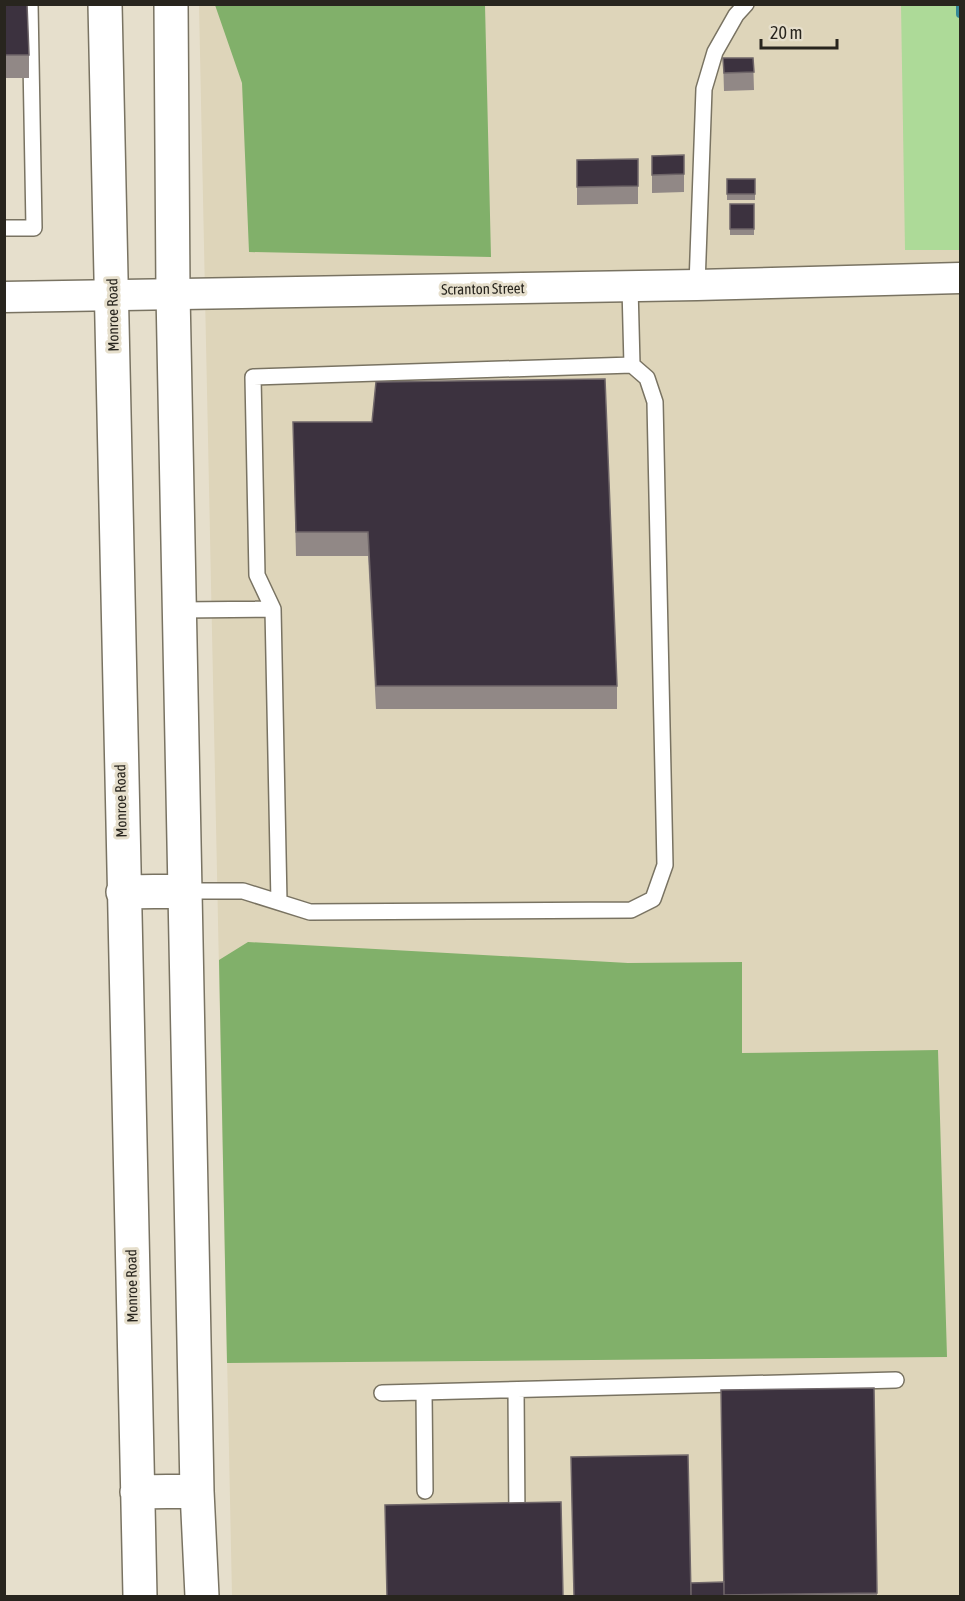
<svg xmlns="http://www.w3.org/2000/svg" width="965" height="1601" font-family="'Asap Condensed',sans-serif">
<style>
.built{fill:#ded5ba}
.green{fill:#adda98}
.forest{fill:#81b06a}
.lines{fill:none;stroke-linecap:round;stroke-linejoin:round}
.stream{stroke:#358798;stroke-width:8}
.lane-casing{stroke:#797362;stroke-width:18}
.street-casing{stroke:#797362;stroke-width:33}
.secondary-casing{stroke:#797362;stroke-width:36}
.lane{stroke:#fff;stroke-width:15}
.street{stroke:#fff;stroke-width:30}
.secondary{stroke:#fff;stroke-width:33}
.wall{fill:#918886}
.building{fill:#3c323f;stroke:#6f6669;stroke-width:1.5}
.labels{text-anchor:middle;stroke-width:6;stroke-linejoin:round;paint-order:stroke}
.street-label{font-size:15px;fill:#28251e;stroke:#e6dfcc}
</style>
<rect width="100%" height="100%" fill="#e6dfcc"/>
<path class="built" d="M199 5H960V1596H232Z"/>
<path class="green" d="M901 5H960V250H905Z"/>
<path class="forest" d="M215 5H485L491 257 249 252 242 83Z
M248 942 628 963 742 962V1053L938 1050 947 1357 227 1363 219 960Z"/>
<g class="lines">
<path class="stream" d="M960 4V14"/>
<g class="lane-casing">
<path id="lane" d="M4 228H34L30 4
M697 285 704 89 715 52 736 15 746 4
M181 610 273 609
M185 891H243L310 912 631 910 653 899 665 865 655 402 647 378 632 365 630 287
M279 902 273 609 257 575 253 377 632 365
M516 1390 517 1522
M424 1392 425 1491
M382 1393 896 1380"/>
</g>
<g class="street-casing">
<path id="street" d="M4 297 697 285 960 278"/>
</g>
<g class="secondary-casing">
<path id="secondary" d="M105 4 140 1596
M171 4 173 293 197 1491 202 1596
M123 892 185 891
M137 1492 197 1491"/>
</g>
<use href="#lane" class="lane"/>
<use href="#street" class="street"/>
<use href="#secondary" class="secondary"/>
</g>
<path class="wall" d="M4 5 29 55V78H4Z
M723 58H753L754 90 724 91Z
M684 155V192L652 193V156Z
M638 159V204L577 205V160Z
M727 179H755V200H727Z
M730 204H754V235H730Z
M293 422 617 686V709H376L368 556H296Z
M874 1388 877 1596H573L691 1583 724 1582Z"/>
<path class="building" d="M27 4 29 55H4V5Z
M723 58H753L754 72 724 73Z
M684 155V174L652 175V156Z
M638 159V186L577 187V160Z
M727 179H755V194H727Z
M730 204H754V229H730Z
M605 379 617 686H376L368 532H296L293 422H372L376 382Z
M874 1388 877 1593 724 1595 721 1390Z
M688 1455 691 1596H574L571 1457Z
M561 1502 563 1596H387L385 1505Z
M724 1582V1596H691V1583Z"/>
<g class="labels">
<g class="street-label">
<text transform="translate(483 289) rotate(-1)" y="5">Scranton Street</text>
<text transform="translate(113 315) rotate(-91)" y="5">Monroe Road</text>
<text transform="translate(121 801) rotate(-91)" y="5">Monroe Road</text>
<text transform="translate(132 1286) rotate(-91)" y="5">Monroe Road</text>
</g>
</g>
<rect width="965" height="1601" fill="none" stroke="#28251e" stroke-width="12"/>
<path d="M761 39v9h76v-9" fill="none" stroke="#28251e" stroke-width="3"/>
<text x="770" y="39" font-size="18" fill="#28251e" stroke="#e6dfcc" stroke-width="4.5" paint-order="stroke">20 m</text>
</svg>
